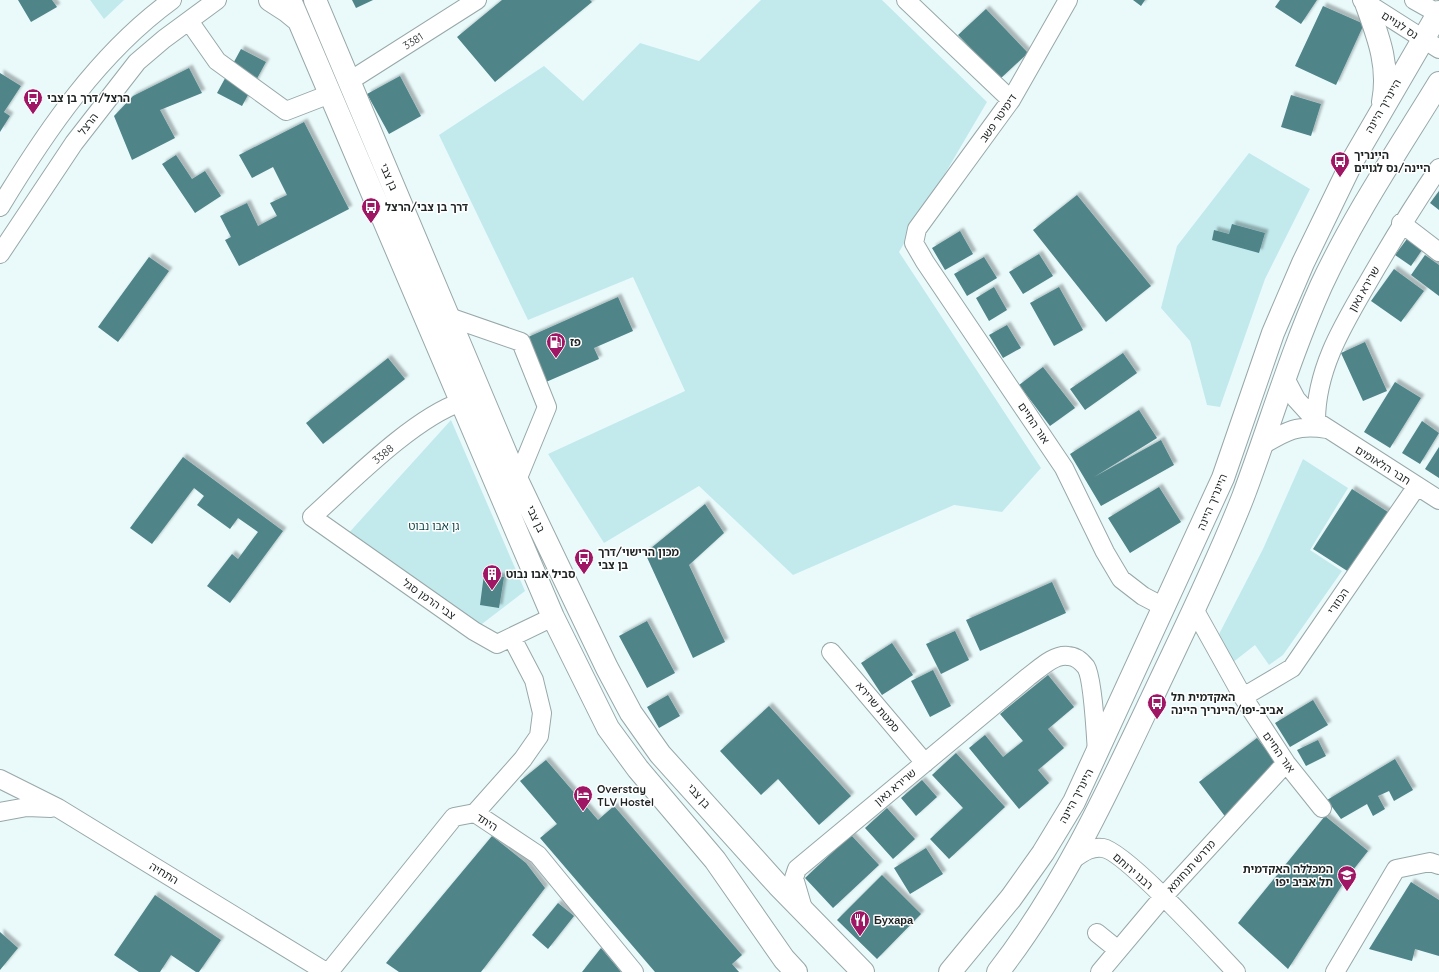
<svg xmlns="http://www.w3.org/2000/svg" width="1439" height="972" font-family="Quicksand,'Noto Sans Hebrew',sans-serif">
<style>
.green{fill:#c2eaed}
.building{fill:#4f8489;filter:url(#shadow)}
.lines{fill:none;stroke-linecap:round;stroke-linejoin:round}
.minor-casing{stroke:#98a7a8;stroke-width:20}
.major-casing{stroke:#98a7a8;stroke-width:24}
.minor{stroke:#fff;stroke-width:18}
.major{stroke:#fff;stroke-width:22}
.labels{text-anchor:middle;stroke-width:3;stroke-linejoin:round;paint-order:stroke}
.street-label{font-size:11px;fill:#1e2324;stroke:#fff}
.poi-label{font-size:11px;font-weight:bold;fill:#1e2324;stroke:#fff;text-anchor:start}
.park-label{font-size:11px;fill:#043b3f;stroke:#fff}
</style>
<defs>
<filter id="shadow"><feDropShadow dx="3.5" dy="-3.5" stdDeviation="1" flood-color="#0004"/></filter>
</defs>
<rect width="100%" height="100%" fill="#eafafb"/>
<path class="green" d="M90 0H124L104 19Z
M761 0H882L987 102 899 252 1041 468 1002 512 954 505 793 575 699 486 604 543 548 454 685 391 633 277 528 320 439 135 544 66 583 101 640 43 699 61Z
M1249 153 1310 189 1265 279 1220 407 1207 405 1190 341 1161 308 1177 246Z
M451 420 525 591 478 627 346 536Z
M1303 459 1348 488 1310 550 1342 571 1283 655 1269 665 1255 645 1232 663 1217 638 1263 549Z"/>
<path class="building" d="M18 0H52L57 7 31 22Z
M352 0H373L356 8Z
M502 0H590L592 2 495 82 457 37Z
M1133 0H1145L1141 6Z
M1280 0H1317L1301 24 1275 7Z
M1323 6 1364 24 1336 85 1295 66Z
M986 9 1028 53 1000 79 958 35Z
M241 49 266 62 242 106 217 93Z
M189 68 202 93 160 110 175 138 132 160 114 116 133 96Z
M0 73 21 86 4 112 10 116 0 132Z
M400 76 421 116 389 134 367 94Z
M1291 95 1321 104 1311 136 1281 127Z
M304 122 349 209 239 266 225 240 231 237 220 216 247 203 258 226 277 216 270 203 287 195 273 167 252 178 239 155Z
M176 155 192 179 205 171 221 196 195 213 162 164Z
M1439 191V210L1430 203Z
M1077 195 1151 286 1106 322 1033 230Z
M1232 224 1265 233 1259 253 1212 240 1214 230 1229 234Z
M960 231 973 254 945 270 932 248Z
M1407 239 1422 250 1411 266 1395 255Z
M1039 254 1053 276 1023 294 1009 272Z
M1425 255 1439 265V296L1411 275Z
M149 257 169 271 118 342 98 327Z
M984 257 997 278 967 296 954 274Z
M1394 269 1424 291 1401 322 1371 301Z
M994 287 1007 310 989 321 976 298Z
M1059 287 1083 330 1054 346 1030 303Z
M618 297 633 331 594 348 599 359 546 382 526 338Z
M1007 325 1021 348 1003 358 989 335Z
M1365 342 1387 391 1363 401 1341 353Z
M1123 353 1137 373 1085 410 1070 389Z
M388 358 405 379 323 444 306 423Z
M1043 367 1075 408 1050 426 1019 385Z
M1395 382 1421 398 1390 448 1364 432Z
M1139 410 1157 438 1094 477 1161 440 1174 465 1101 506 1070 454Z
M1422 421 1439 433 1420 464 1402 453Z
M1439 447V478L1425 469Z
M183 457 283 531 230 603 207 586 232 554 238 559 258 532 238 518 230 529 197 505 204 496 194 488 152 544 130 528Z
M1159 487 1181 522 1130 553 1108 518Z
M1352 489 1391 514 1352 574 1313 549Z
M705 504 724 533 689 565 725 642 693 658 645 553Z
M484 574 504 577 499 608 480 605Z
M1052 582 1066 613 980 651 966 620Z
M647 621 675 673 647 688 619 636Z
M955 631 969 660 941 674 926 644Z
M892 643 913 675 882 695 861 663Z
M933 670 951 706 930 717 911 681Z
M1048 675 1074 707 1048 729 1064 748 1038 770 1049 783 1019 809 969 748 985 735 1003 757 1023 741 1000 714Z
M668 695 680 716 659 728 647 707Z
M1313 700 1328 725 1290 747 1275 723Z
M769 706 851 796 819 825 778 779 761 795 720 751Z
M1257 738 1278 766 1227 819 1199 782Z
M1318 740 1326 756 1306 766 1297 750Z
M956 753 1005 807 949 859 930 839 963 808 932 775Z
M1395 759 1413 790 1394 801 1389 791 1378 796 1385 809 1373 816 1367 804 1341 819 1327 800Z
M546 760 598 820 614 806 742 955 732 964 739 972H655L540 838 557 824 520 781Z
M922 780 937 797 916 816 901 798Z
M887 808 915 839 893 859 865 828Z
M1325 816 1368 851 1346 879 1288 969 1238 923Z
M851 835 879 865 833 908 805 878Z
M492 836 526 863 545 888 481 972H399L386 963Z
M926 848 943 874 910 894 894 868Z
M882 875 921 914 877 959 837 920Z
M1411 882 1439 900V956L1415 949 1412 961 1369 949Z
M155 895 221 940 199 972H196L171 955 160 972H139L114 955Z
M558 903 574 916 548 949 532 935Z
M0 932 18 948 0 970Z
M601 948 621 972H582Z"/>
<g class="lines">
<g class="minor-casing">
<path id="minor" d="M906 0 1011 100
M1068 0 1011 100 917 229 914 243 925 262 1064 468 1105 552 1121 579 1143 596 1164 607
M1362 0 1439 49
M1414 0 1439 14
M189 21 217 61 286 111 330 94
M348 82 477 0
M0 207C46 131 99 53 172 0
M1401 223 1439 252
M0 254 74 143 137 62 164 39 217 0
M449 317 521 342 547 407 517 480
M1285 378 1296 399 1316 421 1439 500
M461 402C412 419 351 482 312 517L474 631 497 644 553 617
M1316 421C1316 370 1342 327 1367 284 1390 244 1413 206 1439 168
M1261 446C1286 431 1297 424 1327 429
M1194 609 1243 697 1286 763 1322 808
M831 652 925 763
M1243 697 1292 668 1417 486
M0 779 58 808 326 972
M0 812 27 807 51 808
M475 813 523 759 539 736 542 713 534 680 512 638
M1072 860C1082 853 1091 846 1103 848 1126 852 1215 950 1236 972
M804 912 794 878 797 869 1028 677C1039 669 1054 654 1068 656 1075 656 1082 662 1086 667 1093 678 1096 737 1097 753
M1097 933 1118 950
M329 972 454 817 475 813 538 855 634 972
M1100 972 1163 897 1286 763
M1335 972 1396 869 1430 862 1439 865"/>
</g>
<g class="major-casing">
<path id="major" d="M270 0 287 11 298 20
M290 0 553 617 608 728 638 769 715 860 784 959 796 972
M315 0 517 480 607 668 631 713 660 754 778 885 863 972
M1366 3C1378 36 1390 66 1383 102
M950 972 1011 898 1043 853 1074 802 1223 478 1273 333 1303 263 1353 160 1439 12
M998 972C1063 888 1107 793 1152 698 1183 632 1216 566 1243 497 1269 428 1290 355 1321 286 1354 215 1398 150 1439 83"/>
</g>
<use href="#minor" class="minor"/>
<use href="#major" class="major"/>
</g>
<defs>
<g id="bus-pin" transform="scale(1)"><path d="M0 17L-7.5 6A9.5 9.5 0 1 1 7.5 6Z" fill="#9f1764" stroke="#fff"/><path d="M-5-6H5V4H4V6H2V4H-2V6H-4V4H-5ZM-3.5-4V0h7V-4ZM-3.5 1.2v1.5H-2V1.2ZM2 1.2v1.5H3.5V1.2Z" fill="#fff"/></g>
<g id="fuel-pin" transform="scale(1)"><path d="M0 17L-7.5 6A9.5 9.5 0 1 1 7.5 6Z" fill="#9f1764" stroke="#fff"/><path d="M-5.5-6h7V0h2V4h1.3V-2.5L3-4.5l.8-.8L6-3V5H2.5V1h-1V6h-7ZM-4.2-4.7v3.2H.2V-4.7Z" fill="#fff"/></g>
<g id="building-pin" transform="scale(1)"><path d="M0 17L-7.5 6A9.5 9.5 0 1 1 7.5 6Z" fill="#9f1764" stroke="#fff"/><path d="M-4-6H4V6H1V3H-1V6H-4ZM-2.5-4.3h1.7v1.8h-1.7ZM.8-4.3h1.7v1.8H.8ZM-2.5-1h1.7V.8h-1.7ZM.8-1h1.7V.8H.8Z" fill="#fff"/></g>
<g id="hotel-pin" transform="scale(1)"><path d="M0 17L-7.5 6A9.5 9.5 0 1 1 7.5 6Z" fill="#9f1764" stroke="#fff"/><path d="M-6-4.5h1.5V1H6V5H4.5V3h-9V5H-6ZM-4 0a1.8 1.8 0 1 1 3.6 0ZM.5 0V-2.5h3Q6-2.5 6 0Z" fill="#fff"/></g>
<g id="university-pin" transform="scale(1)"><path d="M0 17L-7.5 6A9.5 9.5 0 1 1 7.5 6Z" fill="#9f1764" stroke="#fff"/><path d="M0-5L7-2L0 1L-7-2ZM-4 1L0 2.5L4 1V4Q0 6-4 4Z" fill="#fff"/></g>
<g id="restaurant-pin" transform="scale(1)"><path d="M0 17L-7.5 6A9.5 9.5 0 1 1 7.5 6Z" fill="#9f1764" stroke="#fff"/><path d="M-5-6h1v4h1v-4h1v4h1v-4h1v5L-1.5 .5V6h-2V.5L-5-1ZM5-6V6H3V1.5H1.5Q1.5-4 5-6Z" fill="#fff"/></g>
</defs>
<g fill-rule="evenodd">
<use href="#bus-pin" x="33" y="98"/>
<use href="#bus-pin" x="1340" y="161"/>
<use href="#bus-pin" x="371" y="207"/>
<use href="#fuel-pin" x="556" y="342"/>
<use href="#bus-pin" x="584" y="558"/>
<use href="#building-pin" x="492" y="574"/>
<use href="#bus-pin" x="1157" y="703"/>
<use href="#hotel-pin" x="583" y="795"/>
<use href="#university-pin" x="1347" y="875"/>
<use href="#restaurant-pin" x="860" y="920"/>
</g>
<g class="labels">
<g class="street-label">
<text transform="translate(1400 25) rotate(33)" y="4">נס לגויים</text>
<text transform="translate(413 41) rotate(-32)" y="4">3381</text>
<text transform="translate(1383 106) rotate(-60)" y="4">היינריך היינה</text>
<text transform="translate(998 118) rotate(-55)" y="4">דימיטר פשב</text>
<text transform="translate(88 124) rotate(-53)" y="4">הרצל</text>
<text transform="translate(389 177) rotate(67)" y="4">בן צבי</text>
<text transform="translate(1364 289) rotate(-60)" y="4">שרירא גאון</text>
<text transform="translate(1034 423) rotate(56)" y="4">אור החיים</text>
<text transform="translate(383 454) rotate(-40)" y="4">3388</text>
<text transform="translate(1383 465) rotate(32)" y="4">חבר הלאומים</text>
<text transform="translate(1212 502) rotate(-67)" y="4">היינריך היינה</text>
<text transform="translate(536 519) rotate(65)" y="4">בן צבי</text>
<text transform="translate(429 599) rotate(35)" y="4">צבי הרמן סגל</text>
<text transform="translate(1338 601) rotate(-56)" y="4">הכוזרי</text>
<text transform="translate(878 707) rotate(50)" y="4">סמטת שרירא</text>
<text transform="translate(1279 752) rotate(55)" y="4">אור החיים</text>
<text transform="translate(895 787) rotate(-40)" y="4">שרירא גאון</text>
<text transform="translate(699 796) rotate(48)" y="4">בן צבי</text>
<text transform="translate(1076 796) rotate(-62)" y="4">היינריך היינה</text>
<text transform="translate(487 822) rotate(32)" y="4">היתד</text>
<text transform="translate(1191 866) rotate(-48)" y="4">מדרש תנחומא</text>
<text transform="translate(1133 871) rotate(41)" y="4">רבנו ירוחם</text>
<text transform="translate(164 873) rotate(31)" y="4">התחיה</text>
</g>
<g class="poi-label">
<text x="47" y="102">הרצל/דרך בן צבי</text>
<text x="1354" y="159">היינריך<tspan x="1354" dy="13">היינה/נס לגויים</tspan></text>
<text x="385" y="211">דרך בן צבי/הרצל</text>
<text x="570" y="346">פז</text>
<text x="598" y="556">מכון הרישוי/דרך<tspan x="598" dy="13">בן צבי</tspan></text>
<text x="506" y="578">סביל אבו נבוט</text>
<text x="1171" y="701">האקדמית תל<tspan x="1171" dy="13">אביב-יפו/היינריך היינה</tspan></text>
<text x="597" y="793">Overstay<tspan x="597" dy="13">TLV Hostel</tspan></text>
<text x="1333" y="873" text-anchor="end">המכללה האקדמית<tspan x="1333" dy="13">תל אביב יפו</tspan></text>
<text x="874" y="924">Бухара</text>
</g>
<g class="park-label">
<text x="434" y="530">גן אבו נבוט</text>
</g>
</g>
</svg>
